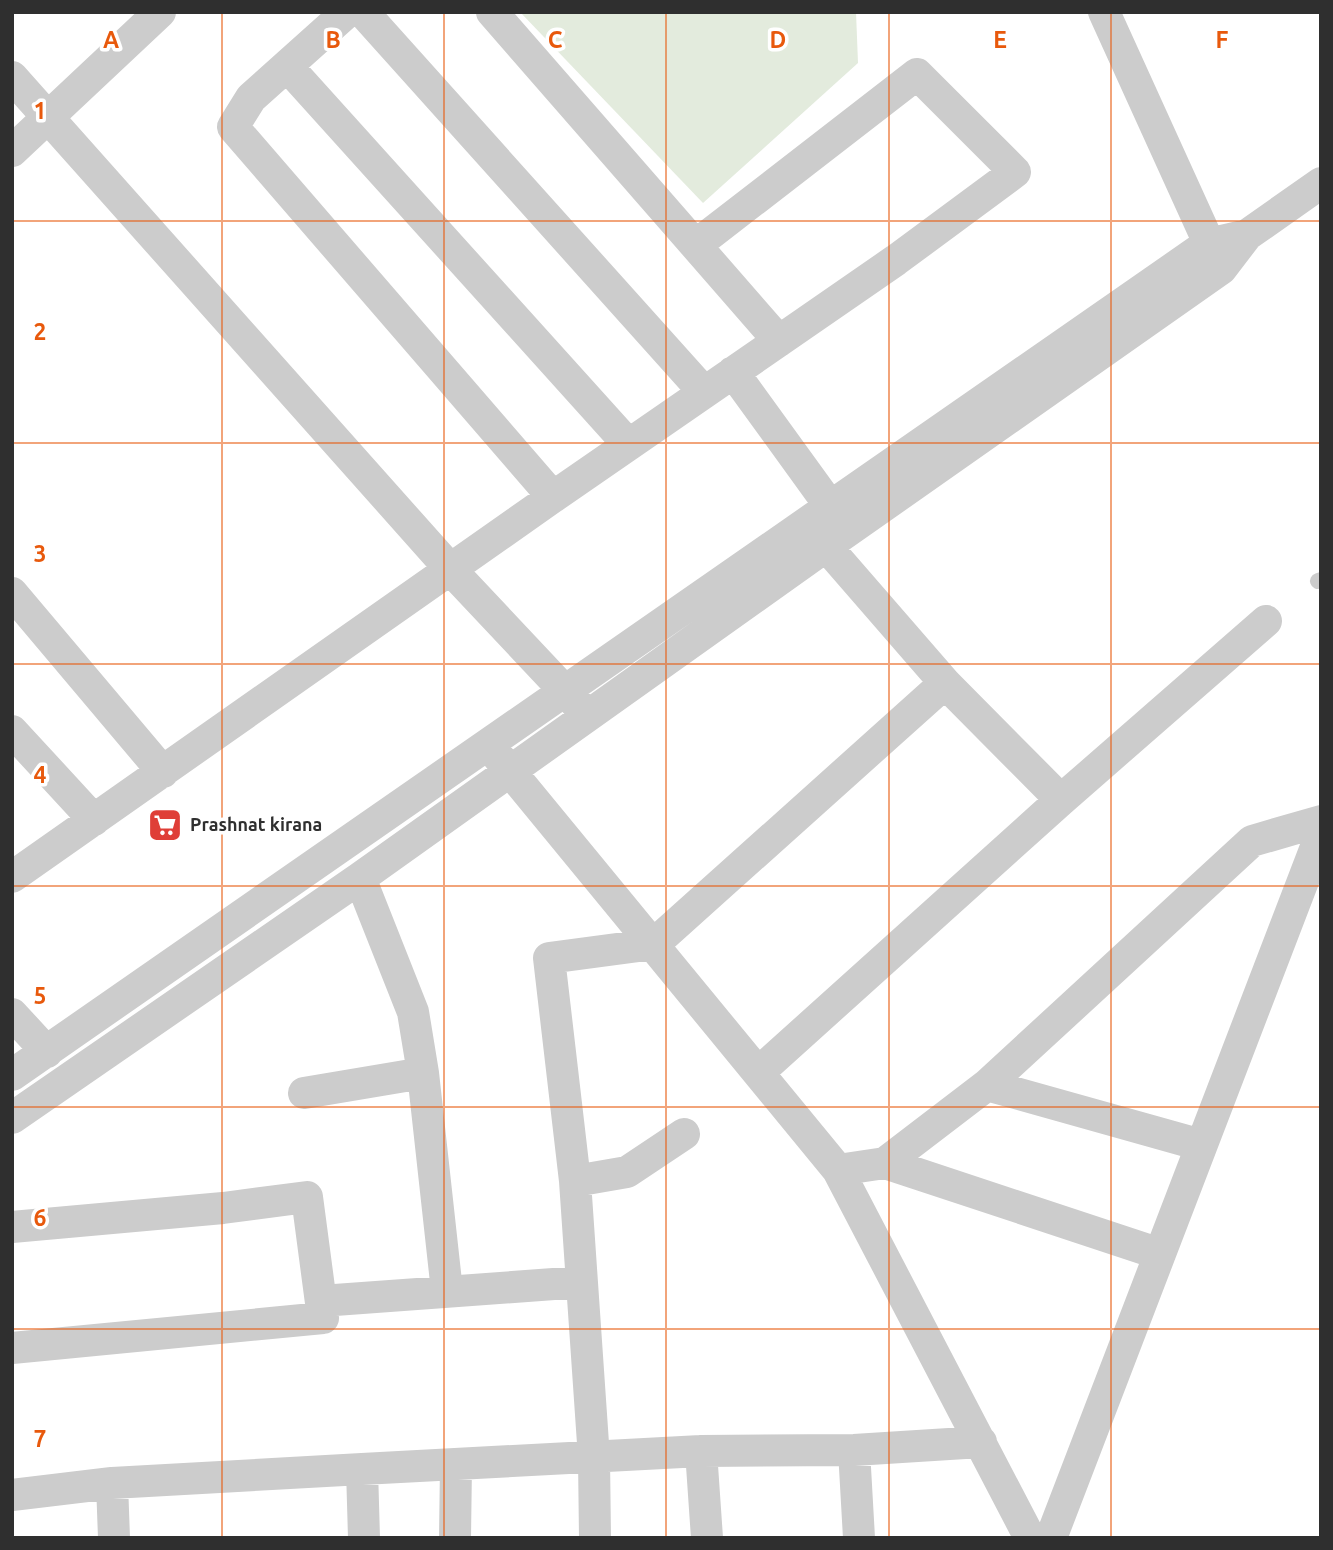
<svg xmlns="http://www.w3.org/2000/svg" width="1333" height="1550" font-family="Ubuntu,sans-serif">
<style>
.green{fill:#e3ebdd}
.lines{fill:none;stroke-linecap:round;stroke-linejoin:round}
.lane{stroke:#ccc;stroke-width:16}
.street{stroke:#ccc;stroke-width:32}
.grid{fill:none;stroke:#e8590c;stroke-width:2;stroke-opacity:0.55}
.labels{text-anchor:middle;stroke-width:7;stroke-linejoin:round;paint-order:stroke}
.poi-label{font-size:18px;font-weight:bold;fill:#2f2f2f;stroke:#fff;text-anchor:start}
.grid-label{font-size:23px;text-anchor:middle;font-weight:bold;fill:#e8590c;stroke:#fff;stroke-width:7;stroke-linejoin:round;paint-order:stroke}
</style>
<rect width="100%" height="100%" fill="#fff"/>
<path class="green" d="M520 12H856L858 63 703 203Z"/>
<g class="lines">
<path class="lane" d="M1318 581 1321 580"/>
<path class="street" d="M363 12 704 392
M492 12 779 341
M1104 12 1218 263
M287 66 628 444
M12 77 451 570 578 705
M12 151 160 12
M733 372 830 506
M553 497 896 260 1015 172 917 74 696 245
M813 531 945 683 1061 800
M12 593 163 772
M12 731 94 820
M496 754 838 1170 1030 1538
M12 877 553 497 233 127 251 98 347 12
M360 878 413 1012 423 1073 447 1291
M12 1014 47 1052
M759 1072 1061 800 1266 621
M12 1075 1208 244 1247 235
M987 1085 1201 1145
M304 1093 423 1073
M12 1118 360 878 825 547 1221 269 1247 235 1321 183
M885 1163 1160 1254
M838 1170 885 1163 987 1085 1252 841 1321 821
M575 1181 627 1172 684 1134
M12 1227 223 1208 307 1197 323 1318 12 1348
M321 1301 581 1282
M854 1450 859 1538
M701 1451 707 1538
M362 1469 364 1538
M112 1483 114 1538
M12 1495 112 1483 362 1469 701 1451 854 1450 981 1442
M455 1538 456 1465
M595 1538 594 1458 575 1181 549 958 654 944 945 683
M1051 1538 1321 834"/>
</g>
<path class="grid" d="M222 12V1538M444 12V1538M666 12V1538M889 12V1538M1111 12V1538M12 221H1321M12 443H1321M12 664H1321M12 886H1321M12 1107H1321M12 1329H1321"/>
<defs>
<g id="supermarket-square" transform="scale(1.75)"><rect x="-9" y="-9" width="18" height="18" rx="4" fill="#df3e37" stroke="#fff"/><path d="M-6-5.5h2.5l.6 2H6L4.5 2H-2.5L-4.4-4H-6ZM-1.5 3.2a1.3 1.3 0 1 0 .1 0ZM3 3.2a1.3 1.3 0 1 0 .1 0Z" fill="#fff"/></g>
</defs>
<g fill-rule="evenodd">
<use href="#supermarket-square" x="165" y="825"/>
</g>
<g class="labels">
<g class="poi-label">
<text x="190" y="831">Prashnat kirana</text>
</g>
</g>
<g class="grid-label">
<text x="111" y="48">A</text>
<text x="333" y="48">B</text>
<text x="555" y="48">C</text>
<text x="778" y="48">D</text>
<text x="1000" y="48">E</text>
<text x="1222" y="48">F</text>
<text x="40" y="119">1</text>
<text x="40" y="340">2</text>
<text x="40" y="562">3</text>
<text x="40" y="783">4</text>
<text x="40" y="1004">5</text>
<text x="40" y="1226">6</text>
<text x="40" y="1447">7</text>
</g>
<rect width="1333" height="1550" fill="none" stroke="#2f2f2f" stroke-width="28"/>
</svg>
